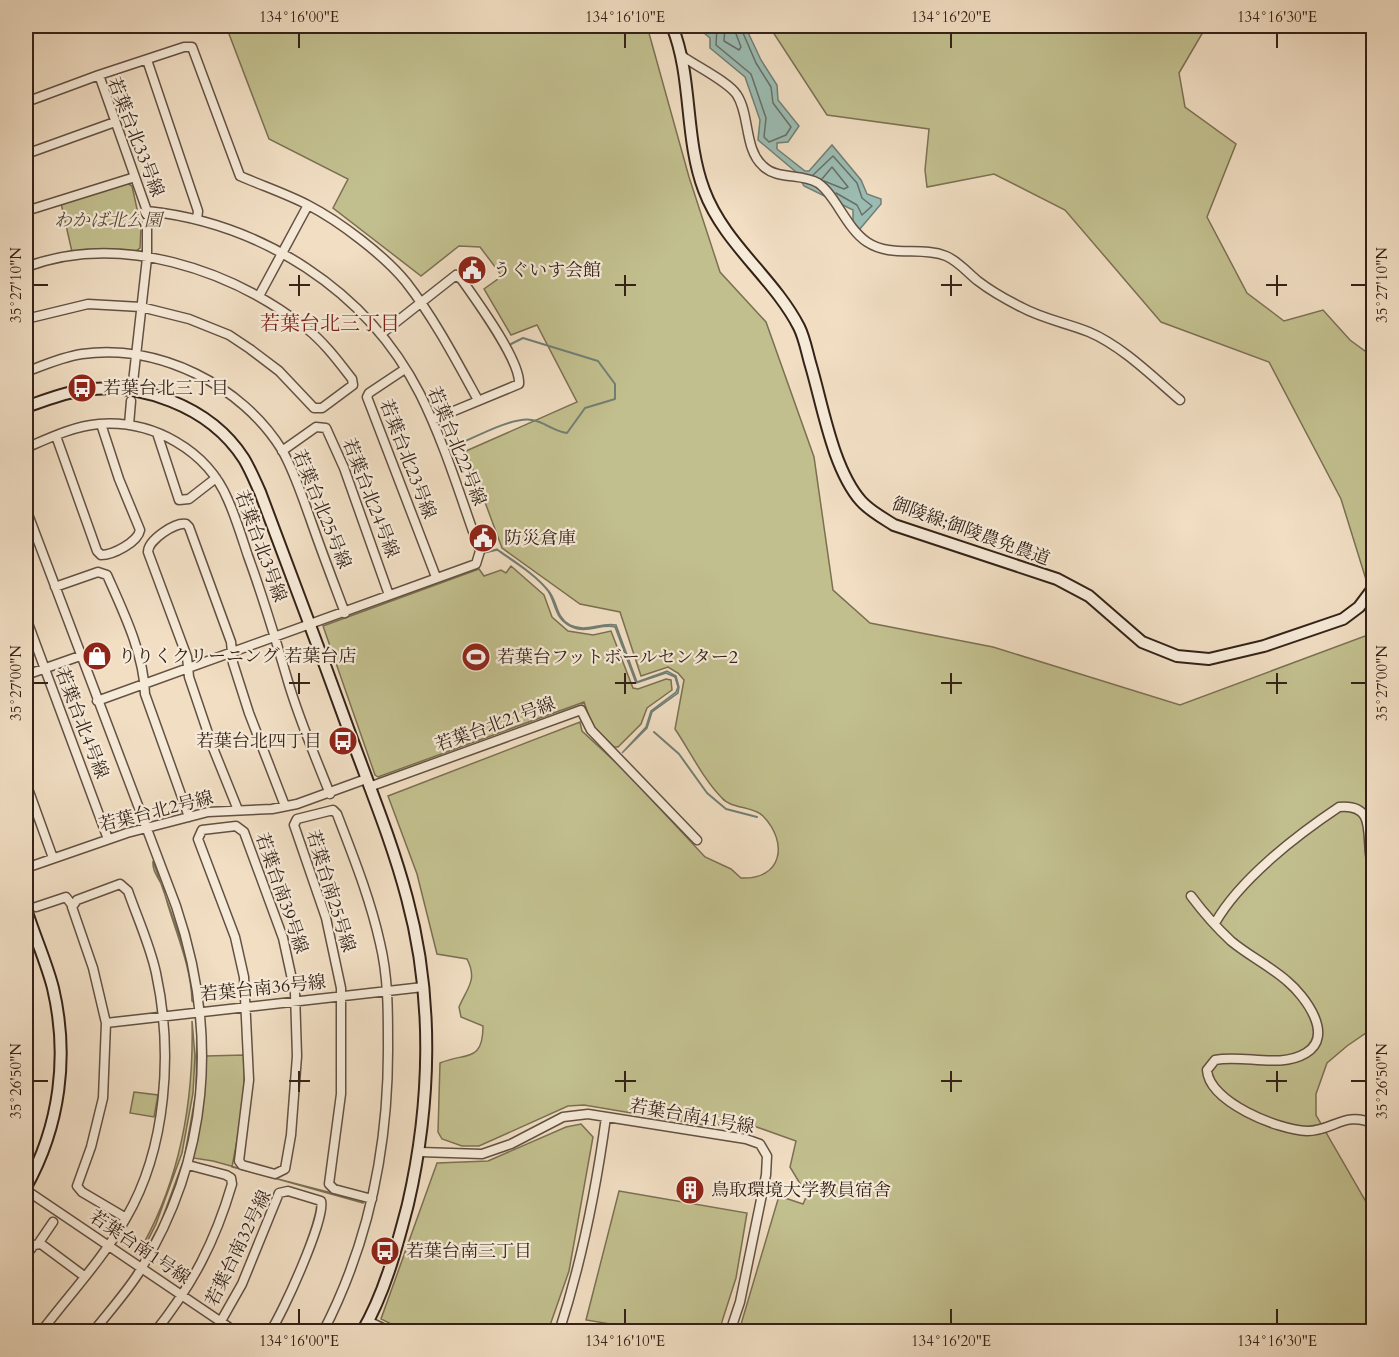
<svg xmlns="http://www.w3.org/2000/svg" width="1399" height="1357" font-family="Cardo,'Noto Serif JP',serif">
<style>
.green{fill:#c2bf8e;stroke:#7b7053;stroke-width:1.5}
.water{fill:#9bbcb3;stroke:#727e75;stroke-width:1.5}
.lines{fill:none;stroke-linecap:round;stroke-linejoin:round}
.shore{stroke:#686f66;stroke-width:1.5}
.stream{stroke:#727e75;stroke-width:2}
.street-casing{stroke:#635143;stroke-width:11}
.secondary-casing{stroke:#342218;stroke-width:14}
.street{stroke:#f6ead8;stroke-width:8}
.secondary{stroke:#f6ead8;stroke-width:10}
.ticks{fill:none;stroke:#342218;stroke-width:2}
.labels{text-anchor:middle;stroke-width:4.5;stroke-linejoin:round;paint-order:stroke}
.street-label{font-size:18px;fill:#342218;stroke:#f6ead8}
.park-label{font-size:18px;font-style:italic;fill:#584936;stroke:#f6ead8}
.poi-label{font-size:18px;fill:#342218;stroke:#f6ead8;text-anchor:start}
.neighbourhood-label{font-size:20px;fill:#7a1f14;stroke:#f6ead8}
.neatline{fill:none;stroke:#342218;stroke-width:2}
.ticks-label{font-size:15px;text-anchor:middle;fill:#342218}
</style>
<rect width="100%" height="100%" fill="#f1dec3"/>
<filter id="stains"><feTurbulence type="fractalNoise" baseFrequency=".00333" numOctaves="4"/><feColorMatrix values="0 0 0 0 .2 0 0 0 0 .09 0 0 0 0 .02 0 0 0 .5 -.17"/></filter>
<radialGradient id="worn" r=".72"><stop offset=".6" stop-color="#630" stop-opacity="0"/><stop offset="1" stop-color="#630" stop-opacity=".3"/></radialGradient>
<path class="green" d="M226 26H647L689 177 720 272 766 322 814 457 833 590 870 623 993 647 1180 705 1373 633V1028L1347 1046 1327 1063 1316 1094V1115L1373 1214V1320L1346 1332 739 1331 779 1196 803 1204 807 1195 790 1167 796 1141 751 1125H703L584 1105 568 1106 479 1146H462L442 1139 438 1132 440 1063C466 1052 483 1063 483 1026L461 1017 459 1007C467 988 478 980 467 959L437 954 417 874 388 796 580 722 582 731 623 769 705 857 731 869 741 878C782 880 789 843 763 816 753 806 731 809 722 798 703 779 690 751 675 729L684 680 678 673 668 667 641 676 620 612 580 604 502 548 466 451 577 402 537 325 511 335 484 289 502 276 480 247 459 246 421 276 333 208 348 179 269 139Z
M769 26 1206 27 1179 73 1185 107 1236 144 1207 217 1247 293 1284 321 1323 310 1350 340 1373 357V602L1341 499 1269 362 1161 322 1065 210 994 174 927 187 925 170 929 129 827 115Z
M127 183 132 186 141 227 140 248 136 251 72 252 61 203Z
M511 566 544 595 552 617 568 631 593 635 611 631 633 688 638 689 666 679 671 680 672 690 647 708 641 724 618 747H614L592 725 584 702 378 777 375 775 323 626 479 569 484 576 501 570 506 573Z
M153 861 183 946 195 1003 192 1001C191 963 173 927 164 891 161 879 152 874 153 861Z
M197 1020C208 1102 183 1188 142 1258L161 1222 184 1159 196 1093Z
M192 1021 195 1056 193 1093 182 1153 156 1224 143 1250 137 1255C180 1183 194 1104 192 1021Z
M245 1055 243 1108 232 1167 363 1201V1203L213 1161 193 1158 203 1108 206 1056Z
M134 1092 158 1095 154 1117 130 1113Z
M581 1124 593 1137 569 1271 548 1331H405L381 1319 437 1163 488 1161 566 1127Z
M619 1191 747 1213 736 1278 719 1331H652L586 1320Z"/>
<path class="water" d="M712 26H745L761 60 777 85 778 100 799 126 788 142 777 143V149L805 171H809L832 145 861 180 867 194 881 199V204L859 230 853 222V210L804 186 796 172 758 140 760 120 745 77 710 48V38L704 33 710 32Z
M497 549C514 561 535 574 548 590 558 601 555 617 570 625 586 633 600 622 616 625L637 682 667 671 676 676 679 687 678 693 652 712 647 728 622 753 646 727 651 711 676 692 678 687 675 677 666 673 636 683 615 627C600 623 587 635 570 626 554 618 556 603 548 591 536 575 514 562 497 550L484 553Z"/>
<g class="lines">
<path class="shore" d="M717 26 716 45 751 74 766 118 764 137 769 142 786 135 791 127 773 103 771 87 756 63 740 26
M725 26 724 41 739 50 741 47 733 26
M813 175 833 156 857 183 862 198 872 206 862 215 857 205 836 193
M822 179 832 167 848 187 844 189 824 181"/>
<path class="stream" d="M450 448C470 440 512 416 532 420 545 422 553 431 567 433L585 408 615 399V384L598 361 523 338 511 344
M654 732 679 754 707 793 726 809 757 817"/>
<g class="street-casing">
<path id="street" d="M682 56C696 66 729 82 737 95 750 115 744 149 763 166 777 180 801 173 818 183 835 194 846 228 867 242 891 258 921 246 946 256 958 261 968 273 978 281 991 291 1007 300 1021 307 1043 319 1067 323 1089 332 1122 346 1153 377 1180 400
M147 60 198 211 197 219
M99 75 184 47H192L240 176C263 186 287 194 308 205 339 221 384 255 406 282 434 318 456 360 478 400
M26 102 99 75 147 211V258L132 391
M26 154 115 122
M26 211 135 177
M26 267C120 232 230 269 306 328 324 342 338 361 352 379L353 385 322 408H314L279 371 250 349 229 335 189 319 141 307 88 304 26 319
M259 296 308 205
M381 334 456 275 462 280C476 300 521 361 519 384L432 420
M405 369 369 393 367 397 436 577
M26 372C44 365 62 357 82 354 158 343 242 385 282 450 294 471 302 496 310 518 321 550 333 581 345 613
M129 425 131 401
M157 433 179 500 189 499 216 478
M56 436 97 551 101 555C113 555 138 542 140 530L119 479 101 424
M26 448C49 438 74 426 99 424 153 420 207 450 228 500 236 518 242 538 248 556 263 597 275 637 287 678 298 717 315 756 330 794
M282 451 316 427 326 428 344 468 389 595
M26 509 176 906C219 1033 210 1159 138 1274 125 1294 108 1313 93 1332
M55 587 98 572 107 575C123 611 144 654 145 694L189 817
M26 618 108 839
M26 675 80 656
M97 701 476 564 480 551C461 499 445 444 420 394 367 290 261 223 147 211
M26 783 53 858
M369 787 581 710 591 730 697 840
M238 810 213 748 189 677 187 657 148 552C148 540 175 522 186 524L189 527 231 642 233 663 249 713 285 806
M236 826 244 832 283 938 295 993 297 1056 291 1135 285 1169 275 1174 242 1165 239 1161 249 1080 244 977 235 937 198 839 202 830Z
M26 868 127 833 208 812 272 809 297 804 366 779
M1191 896C1203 912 1217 928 1231 941 1249 956 1270 966 1287 981 1305 996 1335 1036 1306 1053 1280 1069 1243 1054 1215 1060L1207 1070C1209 1102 1278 1130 1307 1131 1334 1131 1344 1110 1374 1124
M36 907 66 897 72 905
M1215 923C1240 879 1297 835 1339 807 1382 803 1362 845 1374 872
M106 1023 423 987
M420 1152 482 1154 511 1144 563 1117 588 1114 746 1139 760 1144 767 1156 766 1175 740 1302 730 1332
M26 1190 236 1332
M38 1244 53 1222
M26 1255 34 1245 41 1244 84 1276
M368 1321 391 1332
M41 1332C69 1295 103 1259 126 1218 167 1148 173 1051 156 973 150 945 137 917 128 891L120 884 77 900 72 907 93 968 106 1023 103 1098 91 1147 77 1186 82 1192 126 1218
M155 1332C193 1284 215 1242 232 1184L231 1178 226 1175 188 1165
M211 1332 221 1321 242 1284 279 1193 288 1191 321 1201C326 1218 282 1315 270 1332
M323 1332C370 1241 389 1144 388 1042 388 1009 388 976 380 943 370 898 353 856 337 814L333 810 297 819 294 825 326 918 341 988V1094L329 1184 334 1189 372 1199
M559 1332C582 1261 596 1190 606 1117"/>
</g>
<g class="secondary-casing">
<path id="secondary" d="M672 26C693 78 684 137 704 190 724 244 774 278 799 327 805 339 807 353 811 366 823 407 833 469 861 501 870 511 883 518 894 525L1057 579 1089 596 1142 642 1177 656 1209 659 1264 646 1343 619 1359 607 1374 587
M26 407C43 401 60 394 78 391 139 380 210 406 244 459 250 469 255 481 260 492 290 571 320 651 349 731 369 786 392 841 407 898 434 997 431 1104 408 1204 397 1246 385 1293 362 1332
M26 909C34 935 46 961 53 988 69 1056 60 1126 26 1187"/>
</g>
<use href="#street" class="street"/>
<use href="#secondary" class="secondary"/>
</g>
<path class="ticks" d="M299 33V48M625 33V48M951 33V48M1277 33V48M299 275V296M625 275V296M951 275V296M1277 275V296M33 285H48M289 285H310M615 285H636M941 285H962M1266 285H1287M1351 285H1366M299 673V694M625 673V694M951 673V694M1277 673V694M33 683H48M289 683H310M615 683H636M941 683H962M1266 683H1287M1351 683H1366M299 1071V1092M625 1071V1092M951 1071V1092M1277 1071V1092M33 1081H48M289 1081H310M615 1081H636M941 1081H962M1266 1081H1287M1351 1081H1366M299 1309V1324M625 1309V1324M951 1309V1324M1277 1309V1324"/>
<defs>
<g id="civic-disc" transform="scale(1.5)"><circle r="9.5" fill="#8f2418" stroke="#f6ead8"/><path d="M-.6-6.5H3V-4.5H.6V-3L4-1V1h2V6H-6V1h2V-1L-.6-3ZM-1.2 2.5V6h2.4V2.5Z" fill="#fff"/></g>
<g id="bus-disc" transform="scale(1.5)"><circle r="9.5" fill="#8f2418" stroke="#f6ead8"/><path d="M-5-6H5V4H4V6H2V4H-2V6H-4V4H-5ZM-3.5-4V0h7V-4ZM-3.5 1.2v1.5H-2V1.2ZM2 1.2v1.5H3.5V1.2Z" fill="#fff"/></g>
<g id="shop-disc" transform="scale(1.5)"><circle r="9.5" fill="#8f2418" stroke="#f6ead8"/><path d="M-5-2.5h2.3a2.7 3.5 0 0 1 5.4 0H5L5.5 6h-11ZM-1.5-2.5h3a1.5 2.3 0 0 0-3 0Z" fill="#fff"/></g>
<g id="stadium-disc" transform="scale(1.5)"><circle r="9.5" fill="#8f2418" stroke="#f6ead8"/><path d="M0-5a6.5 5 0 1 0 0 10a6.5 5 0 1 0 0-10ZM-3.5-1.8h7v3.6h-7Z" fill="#fff"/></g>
<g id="building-disc" transform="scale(1.5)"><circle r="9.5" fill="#8f2418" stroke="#f6ead8"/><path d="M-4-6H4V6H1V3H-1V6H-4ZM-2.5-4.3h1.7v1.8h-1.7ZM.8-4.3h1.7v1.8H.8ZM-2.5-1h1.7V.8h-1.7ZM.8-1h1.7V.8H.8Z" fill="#fff"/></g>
</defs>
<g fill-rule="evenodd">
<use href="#civic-disc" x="472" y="270"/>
<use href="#bus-disc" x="82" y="388"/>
<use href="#civic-disc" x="483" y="538"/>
<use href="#shop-disc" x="97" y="656"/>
<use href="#stadium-disc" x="476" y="657"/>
<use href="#bus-disc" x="343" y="741"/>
<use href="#building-disc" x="690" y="1190"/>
<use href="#bus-disc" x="385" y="1251"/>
</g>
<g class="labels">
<g class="street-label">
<text transform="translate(136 137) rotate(69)" y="6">若葉台北33号線</text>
<text transform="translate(457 446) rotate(68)" y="6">若葉台北22号線</text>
<text transform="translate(408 459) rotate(69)" y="6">若葉台北23号線</text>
<text transform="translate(371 498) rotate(69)" y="6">若葉台北24号線</text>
<text transform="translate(322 509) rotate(68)" y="6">若葉台北25号線</text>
<text transform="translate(971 531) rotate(20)" y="6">御陵線;御陵農免農道</text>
<text transform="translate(261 546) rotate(70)" y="6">若葉台北3号線</text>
<text transform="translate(82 723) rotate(69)" y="6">若葉台北4号線</text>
<text transform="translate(495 724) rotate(-20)" y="6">若葉台北21号線</text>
<text transform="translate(156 811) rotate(-14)" y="6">若葉台北2号線</text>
<text transform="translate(331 891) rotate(73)" y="6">若葉台南25号線</text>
<text transform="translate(282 893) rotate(71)" y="6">若葉台南39号線</text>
<text transform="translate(263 988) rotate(-6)" y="6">若葉台南36号線</text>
<text transform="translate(692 1116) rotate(10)" y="6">若葉台南41号線</text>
<text transform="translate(140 1247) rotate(34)" y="6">若葉台南1号線</text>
<text transform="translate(238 1248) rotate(-64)" y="6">若葉台南32号線</text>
</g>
<g class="park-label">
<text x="108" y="226">わかば北公園</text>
</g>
<g class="poi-label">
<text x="493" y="276">うぐいす会館</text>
<text x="103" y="394">若葉台北三丁目</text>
<text x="504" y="544">防災倉庫</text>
<text x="118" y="662">りりくクリーニング 若葉台店</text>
<text x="497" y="663">若葉台フットボールセンター2</text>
<text x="322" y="747" text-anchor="end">若葉台北四丁目</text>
<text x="711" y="1196">鳥取環境大学教員宿舎</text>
<text x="406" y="1257">若葉台南三丁目</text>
</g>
<g class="neighbourhood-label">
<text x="330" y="330">若葉台北三丁目</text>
</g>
</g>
<rect width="1399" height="1357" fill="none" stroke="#f1dec3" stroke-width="66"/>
<rect x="33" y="33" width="1333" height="1291" class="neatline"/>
<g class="ticks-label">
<text x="299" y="22">134°16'00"E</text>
<text x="625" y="22">134°16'10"E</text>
<text x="951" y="22">134°16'20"E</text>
<text x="1277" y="22">134°16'30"E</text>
<text transform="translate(16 285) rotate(-90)" y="5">35°27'10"N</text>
<text transform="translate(1382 285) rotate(-90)" y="5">35°27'10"N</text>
<text transform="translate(16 683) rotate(-90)" y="5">35°27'00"N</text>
<text transform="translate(1382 683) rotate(-90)" y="5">35°27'00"N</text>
<text transform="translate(16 1081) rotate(-90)" y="5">35°26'50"N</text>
<text transform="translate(1382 1081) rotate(-90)" y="5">35°26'50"N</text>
<text x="299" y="1346">134°16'00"E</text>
<text x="625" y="1346">134°16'10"E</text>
<text x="951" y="1346">134°16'20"E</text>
<text x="1277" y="1346">134°16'30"E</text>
</g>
<rect width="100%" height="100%" filter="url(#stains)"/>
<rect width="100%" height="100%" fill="url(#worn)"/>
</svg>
